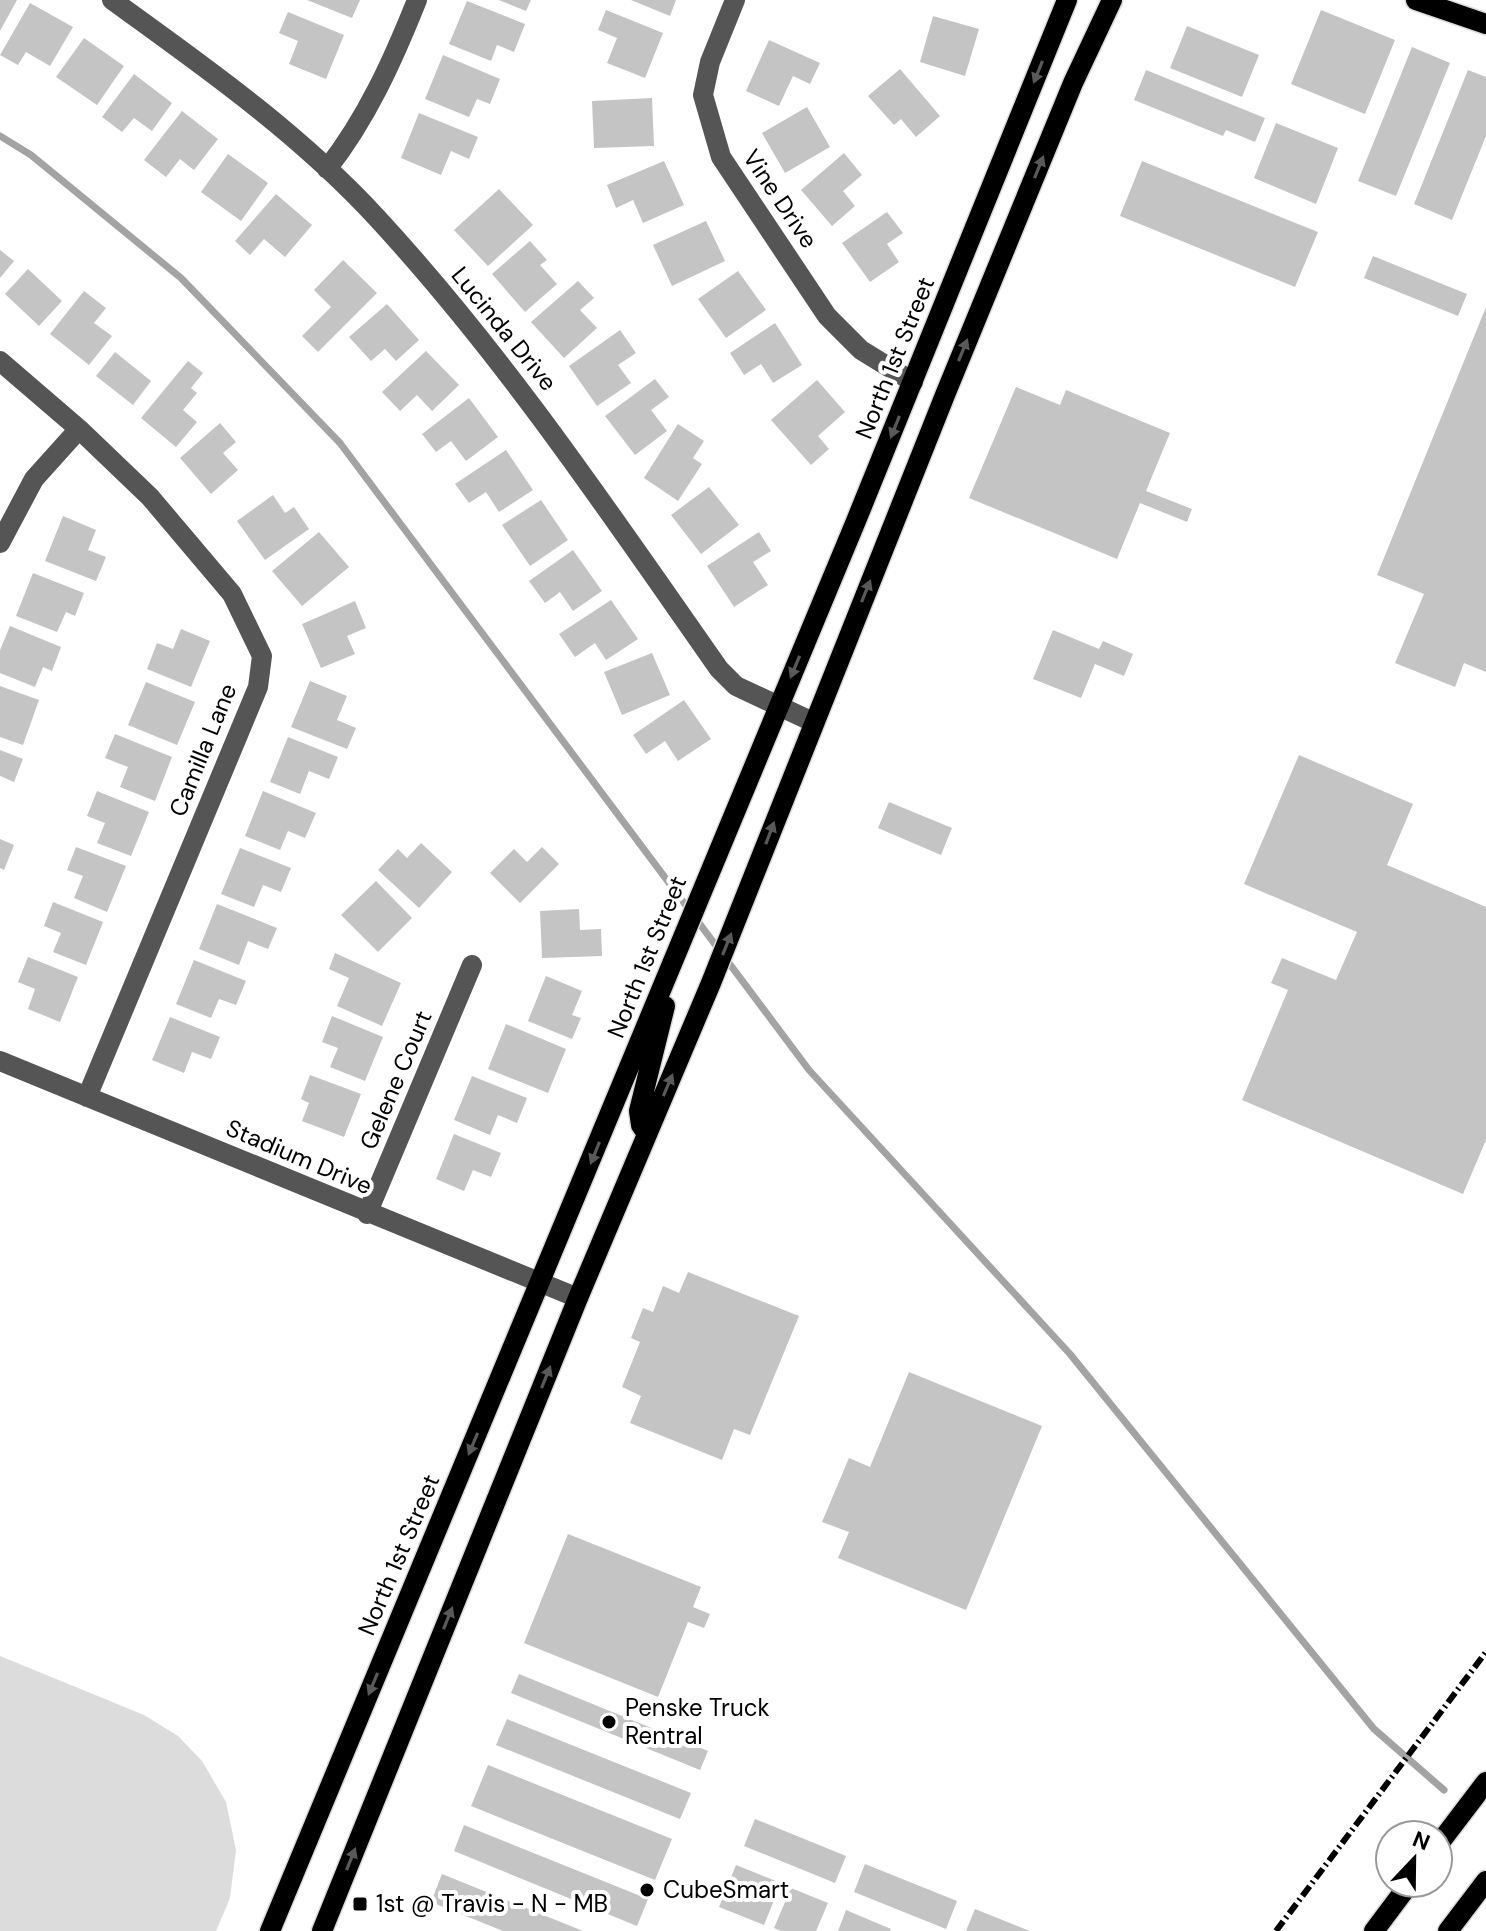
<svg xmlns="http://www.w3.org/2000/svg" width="1486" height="1931" font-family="'DM Sans',sans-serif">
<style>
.green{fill:#dcdcdc}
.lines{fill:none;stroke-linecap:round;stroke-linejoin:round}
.stream{stroke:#a3a3a3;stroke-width:7}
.building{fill:#c4c4c4}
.major-casing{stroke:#dbdbdb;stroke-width:23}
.minor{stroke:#555;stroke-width:20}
.major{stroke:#000;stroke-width:20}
.rail{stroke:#000;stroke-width:6;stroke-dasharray:12 4 2 4;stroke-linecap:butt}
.oneway{fill:#595959}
.poi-dot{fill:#000;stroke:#fff;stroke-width:3}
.labels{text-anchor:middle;stroke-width:8;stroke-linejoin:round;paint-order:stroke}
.street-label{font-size:24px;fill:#000;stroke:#fff}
.poi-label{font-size:24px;fill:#000;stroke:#fff;text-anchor:start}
</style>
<rect width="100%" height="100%" fill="#fff"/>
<path class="green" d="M0 1656 144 1715 178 1736 202 1761 226 1802 236 1850 230 1898 216 1931H0Z"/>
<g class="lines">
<path class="stream" d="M0 136 31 155 181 278 340 443 809 1070 1070 1354 1374 1729 1444 1790"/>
</g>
<path class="building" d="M0 0H17L0 31Z
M307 0H360L352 18Z
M499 0H531L526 11Z
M631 0H676L670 16Z
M467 1 525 24 514 52 497 45 491 61 449 44Z
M30 3 73 27 50 66 26 52 18 65 0 55Z
M606 10 663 33 645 78 607 63 617 38 598 30Z
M1321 10 1395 40 1365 114 1291 84Z
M288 12 344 35 326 79 289 64 298 41 279 33Z
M933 16 979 29 965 76 920 62Z
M1187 26 1259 55 1242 97 1170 68Z
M84 38 124 66 97 105 56 77Z
M769 40 820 63 810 84 793 76 779 106 746 91Z
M1412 47 1450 63 1396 196 1358 181Z
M443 55 500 79 490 104 477 99 469 117 425 99Z
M900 69 940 116 916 137 901 119 894 125 868 96Z
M1146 70 1265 118 1255 142 1226 130 1223 136 1134 100Z
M1468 70 1486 77V136L1452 220 1414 204Z
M134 74 172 103 152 131 134 118 122 132 102 117Z
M652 98 654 146 594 148 592 101Z
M807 107 830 147 785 173 762 133Z
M182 111 218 139 194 170 180 159 166 177 144 160Z
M419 113 478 137 469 159 451 151 441 175 401 158Z
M1276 123 1338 148 1316 204 1254 178Z
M844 153 862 175 843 191 855 206 832 226 801 190Z
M228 154 268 183 241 221 201 192Z
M664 161 684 205 643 223 633 200 616 208 607 185Z
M1142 161 1318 232 1295 287 1120 216Z
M499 189 533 225 488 266 454 230Z
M276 194 312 225 285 257 264 239 250 255 235 241Z
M887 212 903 233 887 244 899 262 870 282 842 243Z
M706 221 725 261 672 286 653 245Z
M530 241 547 260 540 265 557 284 525 312 492 274Z
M0 250 14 261 0 278Z
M1373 256 1467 294 1458 316 1364 278Z
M343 260 377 293 318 352 302 336 331 307 314 290Z
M28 269 62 301 39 326 5 294Z
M738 271 766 310 726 338 698 299Z
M578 281 594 298 580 310 597 328 564 358 531 322Z
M84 291 106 308 94 323 112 336 89 365 50 334Z
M387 304 419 340 396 361 385 349 371 361 349 337Z
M1486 307V672L1464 663 1455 687 1395 663 1424 594 1377 575Z
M775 323 802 365 773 383 761 364 744 375 730 353Z
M620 330 636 353 618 365 631 383 597 406 569 366Z
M426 351 459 385 432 411 417 395 400 411 382 392Z
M115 352 151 381 133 405 96 376Z
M188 361 203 373 191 388 197 393 183 410 197 422 176 447 141 418Z
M655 379 669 397 651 410 667 431 635 455 605 416Z
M817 380 845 412 818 436 829 449 811 465 771 420Z
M1016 387 1060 405 1066 390 1170 433 1146 491 1192 509 1187 522 1140 503 1117 559 969 498Z
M469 398 498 437 466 461 451 441 436 452 422 434Z
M220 423 236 442 223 453 238 470 211 494 180 458Z
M678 424 704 441 693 458 702 464 678 501 644 478Z
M506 450 533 490 499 512 486 492 469 503 455 484Z
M709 487 739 525 701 554 671 515Z
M273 495 285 513 294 507 309 529 265 560 237 521Z
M541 500 568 540 530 566 502 525Z
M63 516 96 530 88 550 106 557 96 581 45 561Z
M319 532 349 567 302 606 272 571Z
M759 532 771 551 753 562 768 585 734 607 707 566Z
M573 550 602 591 573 611 560 592 545 603 529 581Z
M33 573 84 593 75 616 66 612 57 632 16 616Z
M611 600 638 639 606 660 595 643 575 657 559 634Z
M355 601 366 628 347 636 355 654 321 668 302 624Z
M10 626 61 647 52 671 43 667 35 687 0 673V650Z
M181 629 210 641 191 687 147 669 157 643 173 649Z
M1053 630 1099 649 1103 641 1133 654 1124 676 1095 664 1081 698 1033 679Z
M652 653 670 695 622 715 604 672Z
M310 681 347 696 337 720 356 728 347 749 291 727Z
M146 682 195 702 177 745 128 725Z
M0 686 39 700 23 745 0 737Z
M684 700 711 739 678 761 665 741 646 754 633 735Z
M115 734 172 757 155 801 120 787 128 767 105 758Z
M288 737 338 757 329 779 309 771 300 794 270 782Z
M0 750 23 759 14 782 0 776Z
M1299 755 1413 804 1387 865 1486 907V1140L1463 1194 1242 1100 1288 990 1271 983 1282 958 1336 980 1357 932 1244 884Z
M97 791 149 812 131 856 97 843 105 823 87 816Z
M263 791 316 813 305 838 288 831 280 850 245 836Z
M889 802 952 828 941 855 878 828Z
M0 839 14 845 4 870 0 868Z
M421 843 452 872 419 908 378 870 398 849 407 858Z
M76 847 126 866 107 912 74 898 83 876 67 870Z
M542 847 559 864 520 903 490 873 514 849 527 862Z
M240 848 291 868 281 892 263 885 254 907 221 894Z
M376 881 412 918 378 952 341 915Z
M53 902 103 922 86 965 53 952 61 933 44 926Z
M217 904 277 928 268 949 248 941 239 965 199 949Z
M579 909 580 930 601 929 602 956 542 958 540 911Z
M335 953 401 983 382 1026 337 1006 349 978 329 969Z
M28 957 78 977 60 1022 28 1009 35 989 18 982Z
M194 960 246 981 236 1005 219 999 211 1018 176 1004Z
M546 976 582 991 572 1015 581 1018 572 1039 528 1021Z
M332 1016 383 1037 365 1081 330 1067 338 1048 322 1042Z
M170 1017 220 1037 211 1059 192 1052 184 1073 152 1060Z
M506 1024 566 1049 548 1093 488 1069Z
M310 1075 361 1094 344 1137 302 1121 309 1103 301 1099Z
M472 1076 527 1098 517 1123 498 1115 490 1135 454 1120Z
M454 1134 501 1153 491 1177 473 1170 464 1191 436 1179Z
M688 1272 799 1316 750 1435 734 1429 722 1460 630 1423 641 1396 622 1387 640 1342 631 1338 643 1308 653 1312 663 1286 679 1293Z
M909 1372 1042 1426 966 1610 838 1558 849 1532 822 1522 849 1458 870 1467Z
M568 1534 701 1587 693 1607 710 1614 704 1628 688 1622 658 1697 524 1643Z
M519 1674 708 1751 700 1770 511 1693Z
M507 1719 691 1793 680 1819 496 1745Z
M488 1765 672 1839 655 1880 471 1806Z
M755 1819 846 1856 835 1883 744 1846Z
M464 1825 648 1899 637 1926 454 1851Z
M865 1864 957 1901 946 1929 854 1892Z
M736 1865 781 1883 764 1925 719 1907Z
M442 1874 583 1931H503L431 1902Z
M791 1888 828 1903 816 1931H781L774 1928Z
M975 1909 1030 1931H966Z
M846 1910 891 1929 890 1931H838Z"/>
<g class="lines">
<g class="major-casing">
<path id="major" d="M1416 0 1486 24
M647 1134 641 1125 639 1111 665 1006
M1438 1845 1486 1782
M270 1931 856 521 1067 0
M322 1931 578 1298 711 983 945 395 1073 83 1112 0
M1374 1931 1410 1883
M1448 1931 1486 1881"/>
</g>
<path class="minor" d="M112 0C205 67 300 134 378 219 506 358 611 515 719 669L736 686 813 722
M735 0 710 62 703 95 721 157 827 316 861 350 913 382
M327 169C367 118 393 60 417 0
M0 361 79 429 150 497 232 594 262 656 258 687 87 1097
M0 543 34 479 79 429
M0 1061 578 1298
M367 1214 472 965"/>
<use href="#major" class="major"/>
<path class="rail" d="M1276 1931 1486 1652"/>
</g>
<defs><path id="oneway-solid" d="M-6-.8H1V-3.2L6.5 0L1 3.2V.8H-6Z" transform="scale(2)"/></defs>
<g class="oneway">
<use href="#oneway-solid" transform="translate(1038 72) rotate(112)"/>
<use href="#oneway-solid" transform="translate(1039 167) rotate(-68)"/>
<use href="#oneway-solid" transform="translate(963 350) rotate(-68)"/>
<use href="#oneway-solid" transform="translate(895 427) rotate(112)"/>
<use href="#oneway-solid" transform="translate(866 591) rotate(-68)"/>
<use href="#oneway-solid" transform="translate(795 667) rotate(113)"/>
<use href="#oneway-solid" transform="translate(770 833) rotate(-69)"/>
<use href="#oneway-solid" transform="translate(727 944) rotate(-68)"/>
<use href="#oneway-solid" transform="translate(668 1085) rotate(-67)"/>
<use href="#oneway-solid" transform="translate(595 1153) rotate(112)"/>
<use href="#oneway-solid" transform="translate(546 1377) rotate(-68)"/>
<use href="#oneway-solid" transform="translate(473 1444) rotate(113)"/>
<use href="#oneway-solid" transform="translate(448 1618) rotate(-68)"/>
<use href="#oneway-solid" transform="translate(373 1684) rotate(113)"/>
<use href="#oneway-solid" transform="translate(351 1859) rotate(-68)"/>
</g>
<g class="poi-dot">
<circle cx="609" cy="1722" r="8"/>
<circle cx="647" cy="1890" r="8"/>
<rect x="352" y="1896" width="16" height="16" rx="4"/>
</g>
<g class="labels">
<g class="street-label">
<text transform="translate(780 199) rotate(56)" y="8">Vine Drive</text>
<text transform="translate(504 329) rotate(51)" y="8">Lucinda Drive</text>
<text transform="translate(895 358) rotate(-68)" y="8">North 1st Street</text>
<text transform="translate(203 750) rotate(-68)" y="8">Camilla Lane</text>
<text transform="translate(647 957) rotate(-68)" y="8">North 1st Street</text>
<text transform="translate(396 1080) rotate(-67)" y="8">Gelene Court</text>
<text transform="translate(299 1157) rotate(23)" y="8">Stadium Drive</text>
<text transform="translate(399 1555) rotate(-67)" y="8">North 1st Street</text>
</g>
<g class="poi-label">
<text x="625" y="1716">Penske Truck<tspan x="625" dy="28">Rentral</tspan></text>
<text x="663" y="1898">CubeSmart</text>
<text x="376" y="1912">1st @ Travis - N - MB</text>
</g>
</g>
<g transform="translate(1414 1859) rotate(22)"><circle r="38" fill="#ffffff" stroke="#999999" stroke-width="2"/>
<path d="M0-6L14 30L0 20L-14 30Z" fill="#000000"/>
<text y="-12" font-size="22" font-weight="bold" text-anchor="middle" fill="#000000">N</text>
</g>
</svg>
